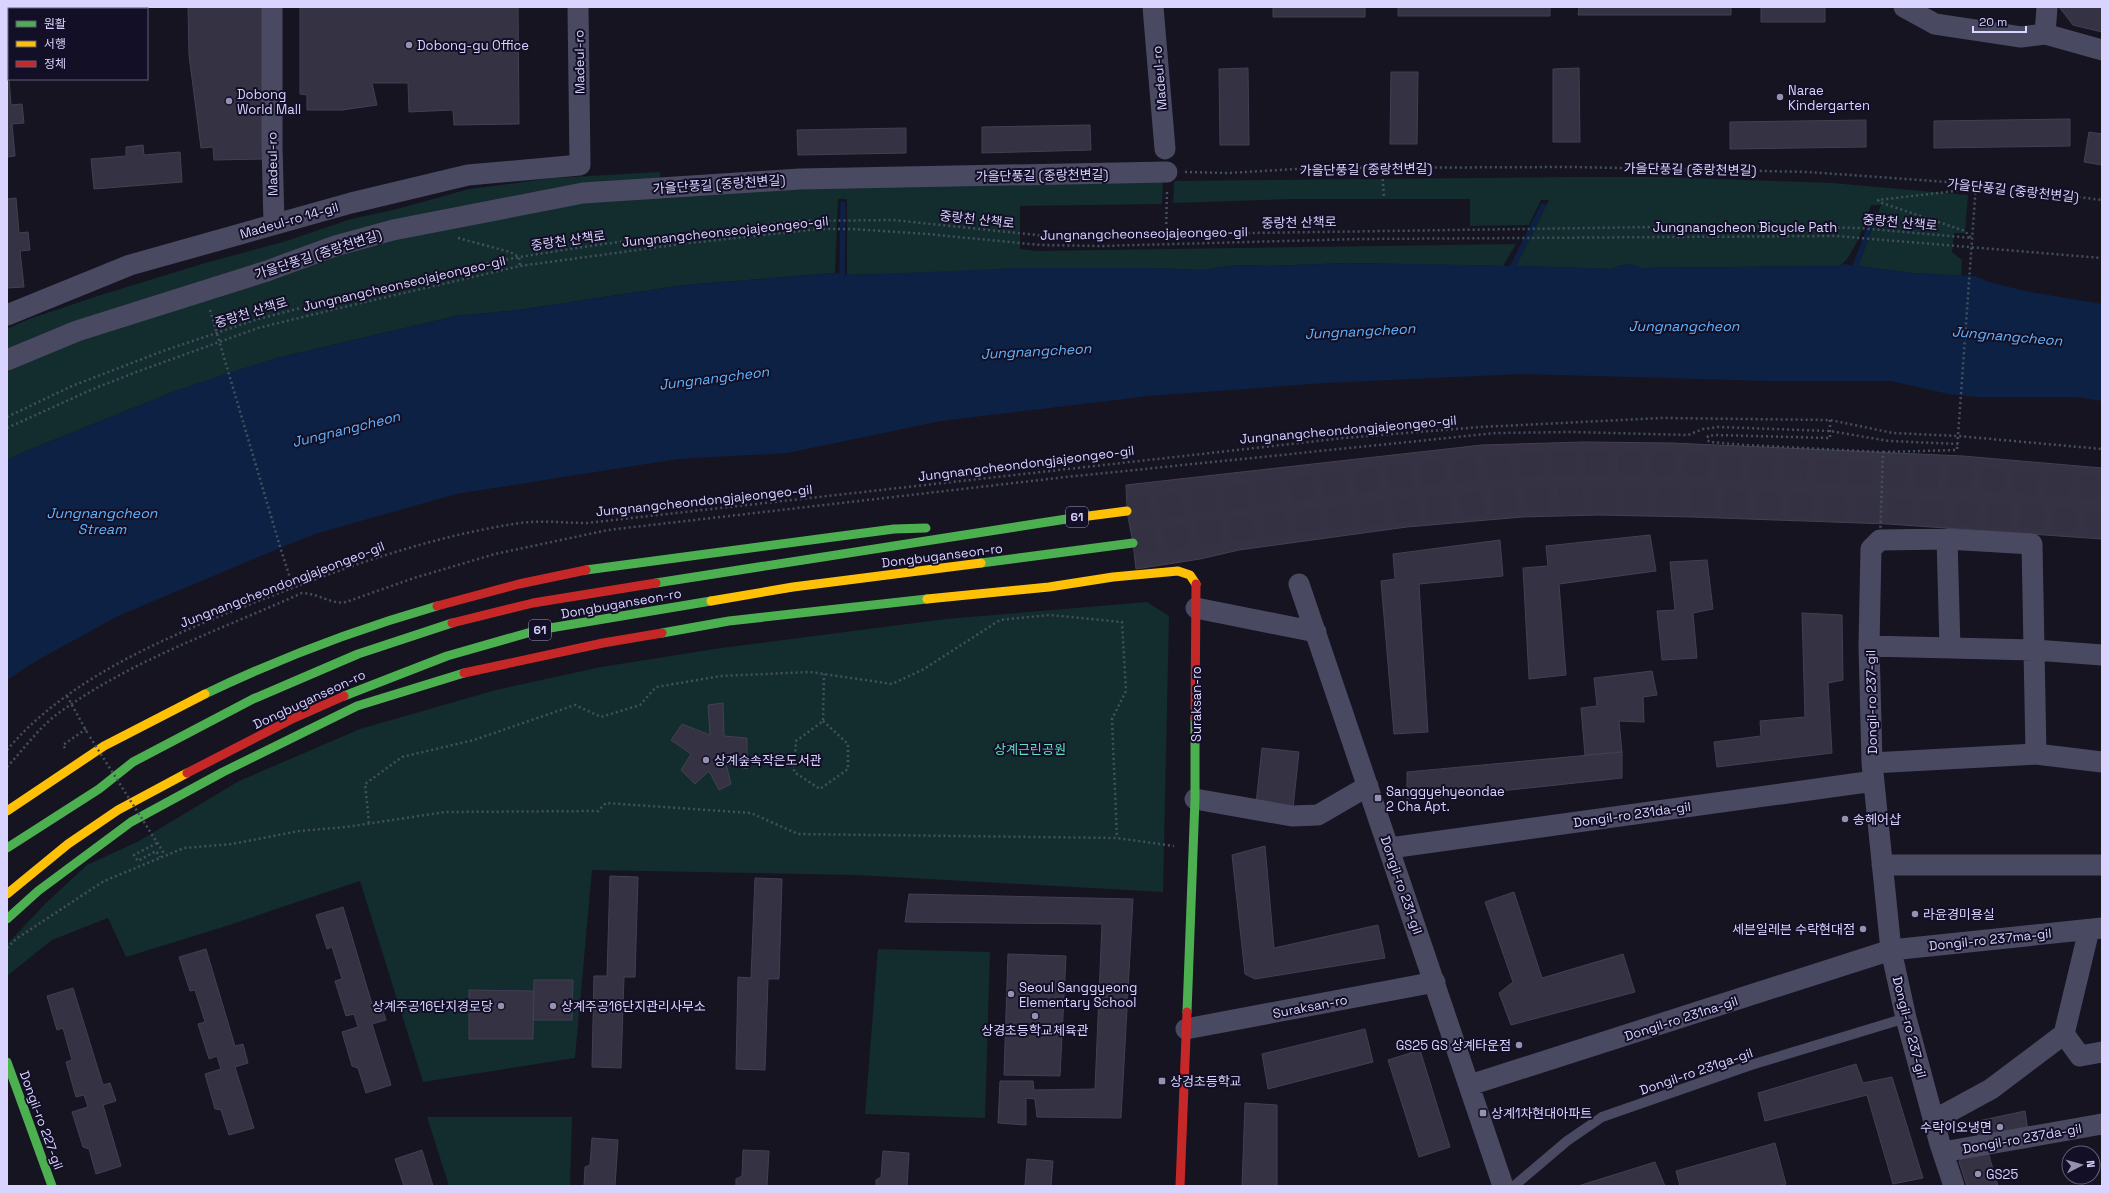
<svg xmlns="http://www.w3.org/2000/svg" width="2109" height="1193" font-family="'Space Grotesk','Noto Sans KR',sans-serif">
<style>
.green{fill:#132c2d}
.water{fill:#0d2144}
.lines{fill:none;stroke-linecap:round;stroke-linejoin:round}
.stream{stroke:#0d2144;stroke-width:5.5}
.building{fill:#343243;stroke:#433f54}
.highway-tunnel{stroke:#333142;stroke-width:22;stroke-dasharray:22 11;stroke-linecap:butt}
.path{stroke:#44505f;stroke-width:2.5;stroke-dasharray:2 3;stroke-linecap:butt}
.lane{stroke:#4a4962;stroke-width:10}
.street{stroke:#4a4962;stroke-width:21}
.fast{stroke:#4caf50;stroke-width:9}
.slow{stroke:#ffc107;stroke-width:9}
.jam{stroke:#c62828;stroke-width:9}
.path-bridge{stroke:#44505f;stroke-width:2.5;stroke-dasharray:2 3;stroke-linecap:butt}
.poi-dot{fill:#9591b1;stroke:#130f26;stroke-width:1.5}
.labels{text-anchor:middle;stroke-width:4;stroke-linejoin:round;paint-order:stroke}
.shield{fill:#130f26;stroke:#9e99be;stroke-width:1}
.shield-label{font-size:12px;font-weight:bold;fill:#d9d4ff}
.poi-label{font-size:13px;fill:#d9d4ff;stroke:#130f26;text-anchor:start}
.street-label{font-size:13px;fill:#d9d4ff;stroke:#130f26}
.park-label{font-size:13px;fill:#5fe0c0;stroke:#130f26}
.water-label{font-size:14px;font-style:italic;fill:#62b6ff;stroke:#130f26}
</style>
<rect width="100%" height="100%" fill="#161421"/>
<path class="green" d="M660 172 661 192 1163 181 1162 204 1020 206V249L1037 251 1516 244 1503 266 1348 263 1269 266 1239 265 1202 270 1150 268 847 275V199H838L835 273 684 285 518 310 456 316 277 358 178 390 21 453 7 460V329L29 319 101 295 205 263 283 242 351 219 397 209 469 189 553 178Z
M1565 177H1663L1832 183 1968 195 1965 233H1954L1952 252 1962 260 1961 276 1912 273 1858 266 1881 205H1871C1866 220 1853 259 1839 266L1641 268C1632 262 1620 265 1611 269L1516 266 1549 200H1541L1529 225 1470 226V199H1291L1173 203 1174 181Z
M1147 602 1169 616 1163 892 856 875 592 870 575 1058 423 1082 360 881 223 927 126 957 108 918 52 940 7 976V944L46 903 87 865 139 841 239 781 360 729 496 690 601 667 721 648 946 619Z
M878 949 990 952 985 1118 865 1114Z
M427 1117H572L570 1186H449Z"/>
<path class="water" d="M1348 263C1436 265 1524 265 1611 269 1620 265 1632 262 1641 268L1839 266 1843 264 1912 273 1975 276 1989 282 2025 291 2102 304V401L2076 397H1978L1948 394 1891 381H1769L1521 374 1326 383 1148 396 941 421 787 453 678 459 456 494 315 534 263 555 118 616 36 661 7 680V460L21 453 178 390 228 373 277 358 456 316 518 310 684 285 835 273 859 275 1020 268H1150L1202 270 1239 265 1269 266Z"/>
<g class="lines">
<path class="stream" d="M1510 272 1543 206
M1853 272 1875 214
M842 280 843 204"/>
</g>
<path class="building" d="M188 7H264V159L214 160 213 147 201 148 189 55Z
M300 7H518L519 124 454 125 453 110 409 112 408 83H372L377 105 342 110H307V95L300 94Z
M1273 7H1365V17H1273Z
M1398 7H1550V16H1398Z
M1579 7H1731V15H1578Z
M1761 7H1825V22H1761Z
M2059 7H2102V32L2073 25Z
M7 50 11 105 22 104 24 123 12 124 15 156 7 157Z
M1248 68 1249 145H1220L1219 69Z
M1579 68 1580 142H1553V69Z
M1391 72H1418L1417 144H1390Z
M2070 119V146L1934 148V121Z
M1866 120V147L1730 149V122Z
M1090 125 1091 150 982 153V127Z
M906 128V153L798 155 797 130Z
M2089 132 2102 134V165L2084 162Z
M143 145 144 155 180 152 182 182 94 189 91 159 126 156V147Z
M16 198 19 233 28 232 30 250 20 251 24 287 7 288V199Z
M1584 442 1671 443 1963 456 2102 468V539L1888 524 1692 517 1599 515 1522 517 1407 527 1239 550 1200 559 1136 569 1133 543 1127 511 1126 485 1482 445Z
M1650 535 1656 571 1559 584 1566 675 1529 679 1523 568 1548 566 1546 546Z
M1500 540 1503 576 1419 584 1428 732 1394 734 1381 581 1395 579 1393 554Z
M1707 560 1713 609 1693 613 1697 658 1662 660 1657 611 1675 610 1670 562Z
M1802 613 1842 615 1843 680 1828 683 1832 753 1717 767 1714 742 1761 736 1760 721 1805 717Z
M1652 671 1657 695 1643 697 1644 722 1619 721 1622 752 1585 755 1581 708 1597 706 1594 678Z
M723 703 724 736 747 738V769L726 763 731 784 719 790 709 771 695 784 681 770 691 754 671 740 682 724 710 735 708 705Z
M1262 748 1299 752 1293 808 1256 804Z
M1622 752V778L1407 801V772Z
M1265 846 1274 948 1378 925 1385 958 1255 979 1245 974 1232 855Z
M610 876 638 877 635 977H624L621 1068 592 1067 594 976H607Z
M755 878 782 879 779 979H768L765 1070 736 1069 738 977 751 978Z
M1514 892 1542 978 1623 954 1635 992 1511 1025 1499 993 1513 982 1485 902Z
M909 894 1133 899 1121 1118 1037 1117 1035 1099 1026 1098V1125L998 1123 1000 1081H1033L1034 1090 1095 1089 1102 924 905 922Z
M343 907 372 1004 380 1002 386 1020 372 1024 391 1085 366 1093 358 1068 352 1066 342 1032 358 1027 354 1014 346 1016 335 981 342 979 332 947 327 949 316 915Z
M206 949 235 1046 243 1044 248 1063 235 1067 254 1128 229 1135 221 1110 215 1109 205 1074 221 1069 217 1056 209 1059 198 1024 205 1022 195 990 190 991 179 957Z
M1008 954 1066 956 1060 1076 1004 1075Z
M534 980H573L572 1020H533Z
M73 988 103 1085 110 1083 116 1101 103 1105 121 1166 96 1174 89 1149 83 1147 72 1112 88 1107 84 1095 76 1097 66 1062 72 1060 63 1028 57 1030 47 996Z
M469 990 534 991 533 1039H469Z
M1365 1029 1373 1062 1268 1089 1262 1054Z
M1420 1050 1450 1147 1419 1157 1388 1060Z
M1856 1064 1863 1083 1892 1077 1923 1178 1893 1184 1867 1095 1765 1121 1758 1093Z
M1245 1103 1277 1105V1186H1242Z
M2025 1111 2028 1131 1981 1139 1969 1123Z
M592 1138 618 1140 615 1186H584L585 1167 590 1165Z
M1775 1143 1786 1184 1778 1186H1680L1676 1171Z
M1987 1149 1998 1186H1967L1959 1162 1963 1155Z
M422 1150 433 1186H404L395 1159Z
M743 1150 769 1151 767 1186H736V1179L742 1176Z
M883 1151 909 1153 907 1186H876V1180L881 1177Z
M1027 1159 1053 1161 1051 1186H1024L1025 1185Z
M1655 1162 1665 1186H1578Z"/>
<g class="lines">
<path class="highway-tunnel" d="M1127 511 1402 476 1547 463 1674 464 1970 478 2102 488
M1133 543 1279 524 1407 510 1506 501 1562 499 1716 501 2031 517 2102 523"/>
<path class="path" d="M1382 169 1384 197
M1185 172 1228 173 1314 168 1574 167 1808 172 1976 184 2102 200
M1166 234 1167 191
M458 238 510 252 519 257 520 266
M210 310 281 550 293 587
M7 417 72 386 163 351 258 319 347 296 427 276 519 257 603 244 795 221 893 220 1046 236 1726 226 1859 228 1972 238
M7 428 93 389 139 371 258 328 344 307 520 266 689 243 820 229H853L927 234 1041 245 1101 246 1358 239 1836 236 2102 258
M1883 452 1957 450 1976 184 1955 191 1878 200 1879 202 1965 231 1971 238
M67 696 88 734
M823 721 848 744V769L820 789 794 772 796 741 823 721 824 674
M65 748 63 745 86 729
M7 750C71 674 178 632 269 597 351 565 433 536 520 523 543 520 564 523 587 523L1344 438 1480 427 1663 418 1830 420 1893 433 1958 436 2102 449
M7 767C24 749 40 726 60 712 134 659 220 630 302 593 318 593 331 605 346 602L414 578 495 554 608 530 1066 477 1496 433 1573 432 1688 435 1703 429 1718 427 1830 431 1889 441 1958 444
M369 823 365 784 402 757 474 740 575 705 601 717 640 705 656 687 721 676 810 672 892 684 924 669 1000 620 1050 615 1122 622 1126 691 1112 719 1117 838
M157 843 134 855 138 861 156 851 160 857
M7 948 16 939 104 881 184 848 232 844 299 831 346 827 445 812 598 811 606 803 751 813 798 834 1117 838 1174 846"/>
<path class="lane" d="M1514 1186 1567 1141 1602 1117 1751 1065 1906 1018"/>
<path class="street" d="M272 7V146L274 224
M1153 7 1165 149
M1904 7 1935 24 2021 37 2045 34 2102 50
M2045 34 2047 7
M7 315 130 265 351 203 468 175 580 165 578 7
M7 360 77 331 267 271 335 246 393 230 583 193 800 179 1167 172
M1947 539 1950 648
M1299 584 1503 1186
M1196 608 1316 632
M1869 646 2035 650 2102 655
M1872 763 2036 754 2102 762
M1195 799 1292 816 1318 815 1368 786
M1390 848 1874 781
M1882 865H2102
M1186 1029 1435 982
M2064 1034 2089 930
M1470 1085 1891 950 2102 928
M1934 1120 1991 1089 2064 1034 2080 1056 2102 1052
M1943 1152 2102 1124
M1954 1186 1940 1144 1906 1018 1891 950 1872 763 1869 646 1871 549 1880 540 1947 539 2032 544 2036 754"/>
<path class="fast" d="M981 563 1133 543
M586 570 894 529 926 528
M656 583 1073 518
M662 633 729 621 927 599
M205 694C280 658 357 629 437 606
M344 696 447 656 538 630 711 601
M7 848 99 789 133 762 253 699 358 654 452 623
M7 919 38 891 131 822 223 772 357 706 464 673
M1187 1012 1195 799V718
M7 1062 52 1186"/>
<path class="slow" d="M1073 518 1127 511
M927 599 1049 587 1113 577 1178 571 1190 575 1196 584
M711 601 793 587 981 563
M7 811 104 746 205 694
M7 894 68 844 118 810 187 773"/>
<path class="jam" d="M437 606 519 584 586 570
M452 623 533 603 656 583
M464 673 603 643 662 633
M1195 718 1196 584
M187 773 290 720 344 696
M1180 1186 1187 1012"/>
<path class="path-bridge" d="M1830 420V438L1716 435 1708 436 1707 440 1710 442 1745 445 1883 452 1880 540
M90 737 165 855"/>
</g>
<g class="poi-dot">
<circle cx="409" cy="45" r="4"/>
<circle cx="1780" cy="97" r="4"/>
<circle cx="229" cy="101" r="4"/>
<circle cx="706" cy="760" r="4"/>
<rect x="1374" y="794" width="8" height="8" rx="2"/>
<circle cx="1845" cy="819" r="4"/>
<circle cx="1915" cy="914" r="4"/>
<circle cx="1863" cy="929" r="4"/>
<circle cx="1011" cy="994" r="4"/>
<circle cx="501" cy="1006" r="4"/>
<circle cx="553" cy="1006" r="4"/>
<circle cx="1035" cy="1016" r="4"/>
<circle cx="1519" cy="1045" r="4"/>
<rect x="1158" y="1077" width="8" height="8" rx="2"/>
<rect x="1479" y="1109" width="8" height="8" rx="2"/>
<circle cx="2000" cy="1127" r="4"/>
<circle cx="1978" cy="1174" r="4"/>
</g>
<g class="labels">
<g class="shield">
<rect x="1066" y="507" width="22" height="20" rx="3"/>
<rect x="529" y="620" width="22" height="20" rx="3"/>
</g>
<g class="shield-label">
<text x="1077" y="521">61</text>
<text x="540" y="634">61</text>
</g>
<g class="poi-label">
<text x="417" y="50">Dobong-gu Office</text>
<text x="1788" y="95">Narae<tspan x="1788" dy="15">Kindergarten</tspan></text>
<text x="237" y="99">Dobong<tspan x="237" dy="15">World Mall</tspan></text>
<text x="714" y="765">상계숲속작은도서관</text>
<text x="1386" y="796">Sanggyehyeondae<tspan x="1386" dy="15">2 Cha Apt.</tspan></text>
<text x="1853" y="824">송헤어샵</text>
<text x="1923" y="919">라윤경미용실</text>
<text x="1855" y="934" text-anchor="end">세븐일레븐 수락현대점</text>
<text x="1019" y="992">Seoul Sanggyeong<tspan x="1019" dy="15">Elementary School</tspan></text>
<text x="493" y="1011" text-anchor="end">상계주공16단지경로당</text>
<text x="561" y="1011">상계주공16단지관리사무소</text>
<text x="1035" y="1035" text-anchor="middle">상경초등학교체육관</text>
<text x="1511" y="1050" text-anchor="end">GS25 GS 상계타운점</text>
<text x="1170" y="1086">상겅초등학교</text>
<text x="1491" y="1118">상계1차현대아파트</text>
<text x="1992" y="1132" text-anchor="end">수락이오냉면</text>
<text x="1986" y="1179">GS25</text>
</g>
<g class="street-label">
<text transform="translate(579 62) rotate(-91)" y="5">Madeul-ro</text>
<text transform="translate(1159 78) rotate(-95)" y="5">Madeul-ro</text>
<text transform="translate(272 164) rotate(-91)" y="5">Madeul-ro</text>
<text transform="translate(1366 169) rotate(-1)" y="5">가을단풍길 (중랑천변길)</text>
<text transform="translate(1690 169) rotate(1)" y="5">가을단풍길 (중랑천변길)</text>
<text transform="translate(1042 175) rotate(-1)" y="5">가을단풍길 (중랑천변길)</text>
<text transform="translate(719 184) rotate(-4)" y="5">가을단풍길 (중랑천변길)</text>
<text transform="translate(2013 190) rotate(6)" y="5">가을단풍길 (중랑천변길)</text>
<text transform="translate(977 219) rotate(6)" y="5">중랑천 산책로</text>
<text transform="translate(289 220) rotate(-16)" y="5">Madeul-ro 14-gil</text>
<text transform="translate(1299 222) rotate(-1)" y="5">중랑천 산책로</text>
<text transform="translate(1900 222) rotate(5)" y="5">중랑천 산책로</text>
<text x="1745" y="232">Jungnangcheon Bicycle Path</text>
<text transform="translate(725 231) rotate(-6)" y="5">Jungnangcheonseojajeongeo-gil</text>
<text transform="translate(1144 233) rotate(-1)" y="5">Jungnangcheonseojajeongeo-gil</text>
<text transform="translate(568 240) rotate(-8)" y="5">중랑천 산책로</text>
<text transform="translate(318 254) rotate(-18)" y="5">가을단풍길 (중랑천변길)</text>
<text transform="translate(404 283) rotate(-13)" y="5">Jungnangcheonseojajeongeo-gil</text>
<text transform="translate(251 312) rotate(-17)" y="5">중랑천 산책로</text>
<text transform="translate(1348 429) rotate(-5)" y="5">Jungnangcheondongjajeongeo-gil</text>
<text transform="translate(1026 463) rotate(-7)" y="5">Jungnangcheondongjajeongeo-gil</text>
<text transform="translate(704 500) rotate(-6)" y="5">Jungnangcheondongjajeongeo-gil</text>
<text transform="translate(942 555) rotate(-7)" y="5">Dongbuganseon-ro</text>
<text transform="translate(282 584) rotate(-21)" y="5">Jungnangcheondongjajeongeo-gil</text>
<text transform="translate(621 603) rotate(-10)" y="5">Dongbuganseon-ro</text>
<text transform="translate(309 699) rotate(-25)" y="5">Dongbuganseon-ro</text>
<text transform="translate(1871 702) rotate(-91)" y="5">Dongil-ro 237-gil</text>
<text transform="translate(1196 704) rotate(-90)" y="5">Suraksan-ro</text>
<text transform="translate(1632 814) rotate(-8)" y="5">Dongil-ro 231da-gil</text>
<text transform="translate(1402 885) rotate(71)" y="5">Dongil-ro 231-gil</text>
<text transform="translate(1990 939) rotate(-6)" y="5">Dongil-ro 237ma-gil</text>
<text transform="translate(1310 1006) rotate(-11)" y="5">Suraksan-ro</text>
<text transform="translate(1681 1018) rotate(-18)" y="5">Dongil-ro 231na-gil</text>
<text transform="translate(1910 1027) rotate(76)" y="5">Dongil-ro 237-gil</text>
<text transform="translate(1696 1071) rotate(-19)" y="5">Dongil-ro 231ga-gil</text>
<text transform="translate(42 1120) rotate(70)" y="5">Dongil-ro 227-gil</text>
<text transform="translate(2022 1138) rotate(-10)" y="5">Dongil-ro 237da-gil</text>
</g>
<g class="park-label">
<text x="1030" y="754">상계근린공원</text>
</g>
<g class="water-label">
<text x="1684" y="331">Jungnangcheon</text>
<text transform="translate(1360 331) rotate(-3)" y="5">Jungnangcheon</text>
<text transform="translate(2007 336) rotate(5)" y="5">Jungnangcheon</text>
<text transform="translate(1036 351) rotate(-3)" y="5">Jungnangcheon</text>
<text transform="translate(714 378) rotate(-7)" y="5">Jungnangcheon</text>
<text transform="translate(346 429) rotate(-14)" y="5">Jungnangcheon</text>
<text x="102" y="518">Jungnangcheon<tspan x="102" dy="16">Stream</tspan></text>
</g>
</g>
<rect width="2109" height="1193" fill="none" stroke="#d9d4ff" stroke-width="16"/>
<rect x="8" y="8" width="140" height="72" fill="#130f26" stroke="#625e7d"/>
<rect x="16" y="21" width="20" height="6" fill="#4caf50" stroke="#625e7d"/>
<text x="44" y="28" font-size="12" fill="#d9d4ff">원활</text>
<rect x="16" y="41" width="20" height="6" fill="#ffc107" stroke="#625e7d"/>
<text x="44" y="48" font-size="12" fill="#d9d4ff">서행</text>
<rect x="16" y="61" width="20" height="6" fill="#c62828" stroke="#625e7d"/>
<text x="44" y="68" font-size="12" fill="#d9d4ff">정체</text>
<g transform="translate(2081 1165) rotate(84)"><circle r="19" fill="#130f26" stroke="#625e7d"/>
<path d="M0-3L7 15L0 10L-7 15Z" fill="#9591b1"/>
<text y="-6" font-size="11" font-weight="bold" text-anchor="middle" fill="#d9d4ff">N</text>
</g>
<path d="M1973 26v6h53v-6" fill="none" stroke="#d9d4ff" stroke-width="2"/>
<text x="1979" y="26" font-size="12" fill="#d9d4ff" stroke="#130f26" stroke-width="3" paint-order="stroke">20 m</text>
</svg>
